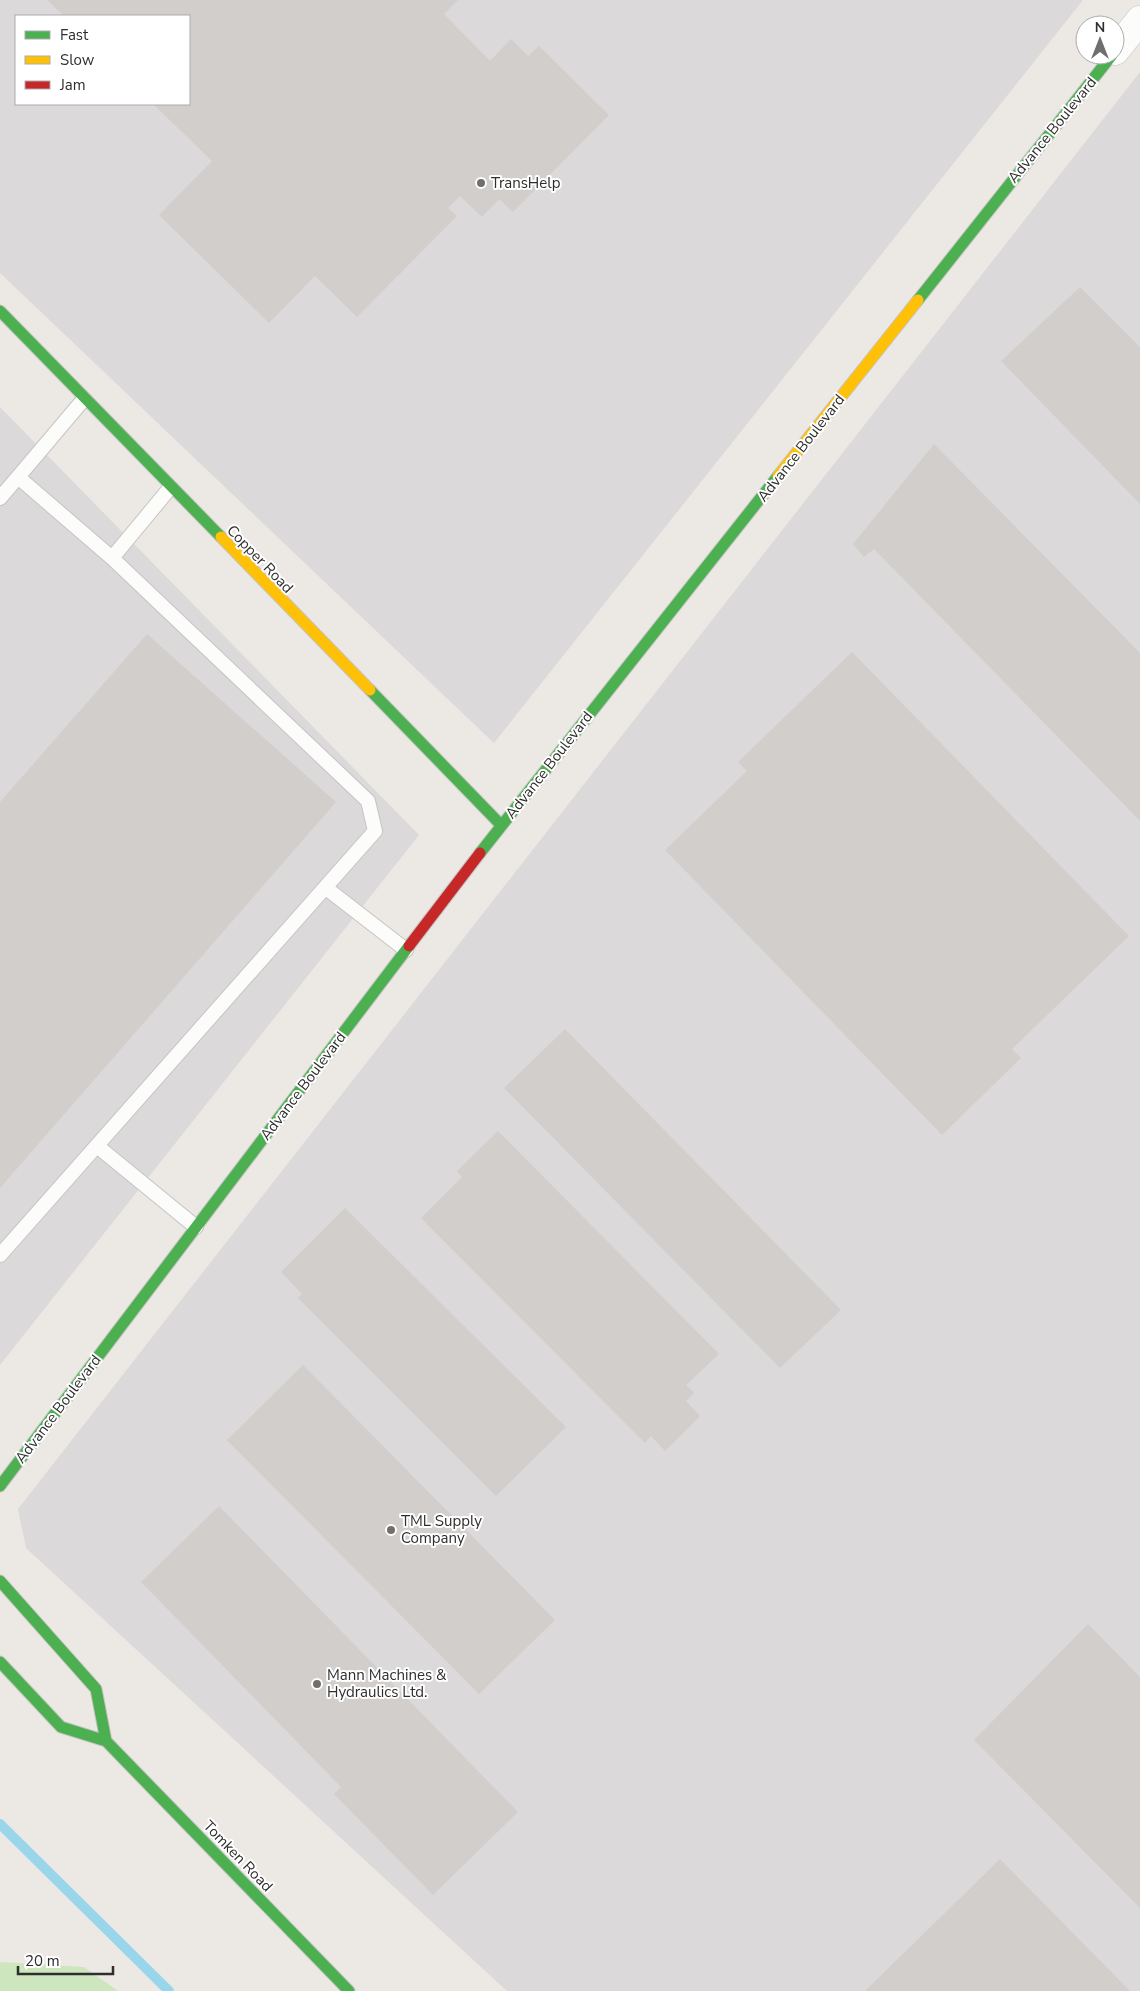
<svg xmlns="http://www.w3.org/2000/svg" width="1140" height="1991" font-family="'Nunito Sans',sans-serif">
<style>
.industrial{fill:#dcd9db;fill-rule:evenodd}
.green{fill:#cee6be}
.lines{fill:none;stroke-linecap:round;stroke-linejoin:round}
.stream{stroke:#99d6ec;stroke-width:10}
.building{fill:#d1cecb}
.lane-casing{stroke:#c5c4c5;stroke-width:16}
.street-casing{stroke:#c5c4c5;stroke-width:29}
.fast-casing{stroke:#c5c4c5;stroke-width:13}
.slow-casing{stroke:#c5c4c5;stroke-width:13}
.jam-casing{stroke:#c5c4c5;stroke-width:13}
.lane{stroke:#fcfcfb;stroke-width:14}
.street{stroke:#fcfcfb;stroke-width:28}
.fast{stroke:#4caf50;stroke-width:11}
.slow{stroke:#ffc107;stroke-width:11}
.jam{stroke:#c62828;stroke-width:11}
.poi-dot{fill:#706f6e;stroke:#fff;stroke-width:2}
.labels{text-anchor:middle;stroke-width:4;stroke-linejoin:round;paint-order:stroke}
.street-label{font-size:15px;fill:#2e2e2e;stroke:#fff}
.poi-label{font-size:15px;fill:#2e2e2e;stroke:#fff;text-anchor:start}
</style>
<rect width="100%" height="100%" fill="#ece8e4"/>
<path class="industrial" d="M0 0H1083L494 743 0 273ZM16 16H189V104H16Z
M1140 72V1991H507L26 1548 18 1509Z
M0 407 419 835 0 1365Z"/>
<path class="green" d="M0 1962 84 1967 118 1991H0Z"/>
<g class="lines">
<path class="stream" d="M0 1824 169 1991"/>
</g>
<path class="building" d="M47 0H458L444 14 490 61 511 39 528 56 539 46 609 115 513 212 499 199 482 217 460 196 448 208 457 216 357 317 315 276 269 323 159 215 212 161 153 104H189V16H64Z
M1080 287 1140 347V504L1001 361Z
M934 444 1140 653V821L874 549 864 557 853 544Z
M147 634 336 802 0 1188V802Z
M852 652 1129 936 1012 1049 1021 1058 942 1135 665 850 747 771 738 762Z
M565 1029 841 1310 780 1368 504 1088Z
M498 1131 719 1354 686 1385 694 1393 686 1401 700 1416 665 1451 651 1436 645 1443 421 1218 462 1177 457 1171Z
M345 1208 566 1427 496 1496 298 1298 302 1294 281 1272Z
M303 1365 555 1620 479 1694 227 1440Z
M219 1506 518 1812 433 1895 334 1794 341 1787 141 1582Z
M1088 1624 1140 1677V1908L974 1740Z
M1000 1859 1130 1991H865Z"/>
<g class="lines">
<g class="lane-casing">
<path id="lane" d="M84 399 18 477 112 558 170 488
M0 498 18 477
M326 888 406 950
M97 1146 196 1227
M0 1255 375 831 368 801 112 558"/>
</g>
<g class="street-casing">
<path id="street" d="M1115 51 1140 20"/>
</g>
<g class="fast-casing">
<path id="fast" d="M918 300 1112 55
M0 311 221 537
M370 690 501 825
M480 853 778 476
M0 1486 409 946
M0 1581 96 1689 106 1741
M0 1662 61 1727 106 1741 349 1991"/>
</g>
<g class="slow-casing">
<path id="slow" d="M778 476 918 300
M221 537 370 690"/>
</g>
<g class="jam-casing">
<path id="jam" d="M409 946 480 853"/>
</g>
<use href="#lane" class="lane"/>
<use href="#street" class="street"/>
<use href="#fast" class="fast"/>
<use href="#slow" class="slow"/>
<use href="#jam" class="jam"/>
</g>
<g class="poi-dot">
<circle cx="481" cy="183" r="5"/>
<circle cx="391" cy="1530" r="5"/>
<circle cx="317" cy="1684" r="5"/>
</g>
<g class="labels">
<g class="street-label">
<text transform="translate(1052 130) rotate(-51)" y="5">Advance Boulevard</text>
<text transform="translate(801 448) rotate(-52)" y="5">Advance Boulevard</text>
<text transform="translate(260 559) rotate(46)" y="5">Copper Road</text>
<text transform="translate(549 765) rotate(-52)" y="5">Advance Boulevard</text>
<text transform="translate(303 1086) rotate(-53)" y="5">Advance Boulevard</text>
<text transform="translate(58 1409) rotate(-53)" y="5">Advance Boulevard</text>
<text transform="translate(238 1856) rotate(46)" y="5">Tomken Road</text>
</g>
<g class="poi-label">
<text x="491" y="188">TransHelp</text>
<text x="401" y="1526">TML Supply<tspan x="401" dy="17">Company</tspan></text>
<text x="327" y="1680">Mann Machines &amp;<tspan x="327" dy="17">Hydraulics Ltd.</tspan></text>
</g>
</g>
<rect x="15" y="15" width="175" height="90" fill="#ffffff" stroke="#ababab"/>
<rect x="25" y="31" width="25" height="8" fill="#4caf50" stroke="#ababab"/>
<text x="60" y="40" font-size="15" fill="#2e2e2e">Fast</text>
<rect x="25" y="56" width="25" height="8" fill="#ffc107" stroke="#ababab"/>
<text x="60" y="65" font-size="15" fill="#2e2e2e">Slow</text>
<rect x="25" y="81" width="25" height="8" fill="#c62828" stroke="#ababab"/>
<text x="60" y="90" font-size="15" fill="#2e2e2e">Jam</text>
<g transform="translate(1100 40)"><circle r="24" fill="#ffffff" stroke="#ababab"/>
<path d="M0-4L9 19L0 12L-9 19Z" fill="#706f6e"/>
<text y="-8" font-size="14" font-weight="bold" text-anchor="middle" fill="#2e2e2e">N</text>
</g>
<path d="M18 1966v8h95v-8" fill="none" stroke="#2e2e2e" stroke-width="2.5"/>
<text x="25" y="1966" font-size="15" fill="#2e2e2e" stroke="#ffffff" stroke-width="4" paint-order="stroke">20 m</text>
</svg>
